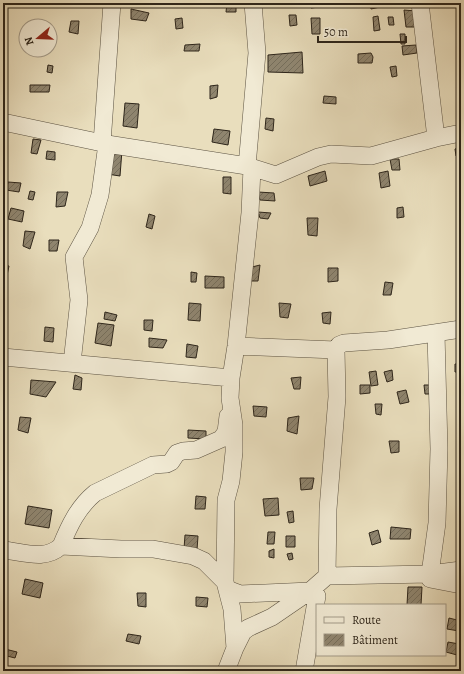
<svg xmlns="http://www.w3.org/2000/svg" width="464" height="674" font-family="Alegreya,serif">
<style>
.building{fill:url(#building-hatch);stroke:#2d251a}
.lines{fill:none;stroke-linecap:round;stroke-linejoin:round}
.minor-casing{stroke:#5c5343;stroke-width:18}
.minor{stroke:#f1ead4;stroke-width:17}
</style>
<defs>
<pattern id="building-hatch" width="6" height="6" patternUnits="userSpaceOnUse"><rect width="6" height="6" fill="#8f856f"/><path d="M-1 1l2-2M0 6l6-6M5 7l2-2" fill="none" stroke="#756d5a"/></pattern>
</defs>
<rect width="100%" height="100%" fill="#e9debd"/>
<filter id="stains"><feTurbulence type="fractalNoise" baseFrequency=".005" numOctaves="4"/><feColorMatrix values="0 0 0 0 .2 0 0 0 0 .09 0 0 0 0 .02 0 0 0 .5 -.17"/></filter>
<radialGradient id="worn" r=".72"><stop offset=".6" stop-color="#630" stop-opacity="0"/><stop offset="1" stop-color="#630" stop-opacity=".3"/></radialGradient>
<path class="building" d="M227 3H236V12H226Z
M311 3H319V7L311 8Z
M370 3H380V7L371 9Z
M131 9 149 13 146 21 131 19Z
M404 10 416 11 415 27H406Z
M289 15H296L297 25 290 26Z
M378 16 380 30 374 31 373 17Z
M388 17H393L394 25H389Z
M182 18 183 28 176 29 175 19Z
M311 18H320V34H312Z
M71 21H79L78 34 69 32Z
M400 34H405V44H401Z
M200 44 199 51H184L185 45Z
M416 45 417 53 403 55 402 46Z
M302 52 303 73 268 72V55Z
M371 53 373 57 372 63H358V54Z
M48 65 53 66 52 73 47 72Z
M396 66 397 76 392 77 390 67Z
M30 85H50L49 92H30Z
M218 85 217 97 210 99V86Z
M324 96 336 97V104L323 103Z
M125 103 139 104 137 128 123 126Z
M266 118 274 119 273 131 265 129Z
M214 129 230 131 228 145 212 142Z
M33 139 41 140 37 154 31 153Z
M461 147V155L456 156 455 149Z
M110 149 122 150 120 176 107 174Z
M47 151 55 152V160L46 159Z
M390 159H399L400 170H392Z
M325 171 327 181 310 186 308 176Z
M388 171 390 186 381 188 379 173Z
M223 177H231V194L223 193Z
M8 182 21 183 19 192 6 190Z
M30 191 35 192 33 200 28 199Z
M57 192H68L65 206 56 207Z
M258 192 274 193 275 201 260 200Z
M403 207 404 217 397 218V208Z
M11 208 24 211 22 222 8 219Z
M258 212 271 213 268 219 260 218Z
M149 214 155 216 152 229 146 227Z
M307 218H318L317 236 308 235Z
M25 231 35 232 30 249 23 246Z
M49 240H59L57 251H49Z
M3 265 9 266 6 280 3 279Z
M260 265 258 281H250L248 268Z
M328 268H338V281L328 282Z
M191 272 197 273 196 282H191Z
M205 276 224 277V288H205Z
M385 282 393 283 391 295H383Z
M189 303 201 304 200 321 188 320Z
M279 303 291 304 288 318 280 317Z
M105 312 117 315 115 321 104 319Z
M331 312 330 324 323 323 322 313Z
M144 320H153L152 331 144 330Z
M98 323 114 325 111 346 95 343Z
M45 327 54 328 53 342 44 341Z
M149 338 167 340 163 348 149 347Z
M187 344 198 346 196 358 186 357Z
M455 364H461V372H455Z
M457 366H461V372H457Z
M392 370 393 380 387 382 384 372Z
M376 371 378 385 371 386 369 372Z
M75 375 82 378 81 390 73 389Z
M301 377 300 389H294L291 378Z
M31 380 56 382 46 397 30 394Z
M360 385H370V393L360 394Z
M424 385H430L431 394H425Z
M406 390 409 402 400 404 397 392Z
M375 404H382L381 415 376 414Z
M253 406 267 407 266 417 254 416Z
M299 416 297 434 287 431 288 418Z
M20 417 31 418 28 433 18 430Z
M188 430 206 431V439L188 438Z
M389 441H399V452L391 453Z
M300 478H314L312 489 301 490Z
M196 496 206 497 205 509H195Z
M278 498 279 515 265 516 263 499Z
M28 506 52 510 49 528 25 524Z
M293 511 294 522 289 523 287 512Z
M391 527 411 529 410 539H390Z
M378 530 381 542 372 545 369 533Z
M268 532H275L274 544H267Z
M185 535 198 536 197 550 184 549Z
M286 536H295V547H286Z
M274 549V558L269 557V551Z
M292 553 293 559 289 560 287 554Z
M25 579 43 583 40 598 22 594Z
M408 587H422L421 605H407Z
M137 593H146V607L138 606Z
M196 597 208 598 207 607 196 606Z
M449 618 461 621 459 631 447 629Z
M128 634 141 636 139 644 126 641Z
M448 642 459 644 457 655 446 652Z
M5 649 17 652 15 658 3 655Z"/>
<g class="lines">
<g class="minor-casing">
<path id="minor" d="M420 3 436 138
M3 122 107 144 247 166 276 175 318 157 331 154 371 156 436 138 461 133
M102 143 112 3
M247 166 257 53 253 3
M236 346 336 350 339 345 344 343 388 340 461 329
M3 357 231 378
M72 363 79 300 74 257 90 228 100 195 107 144
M61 546C69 526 78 507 95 493L153 465 167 464 171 462 177 453 183 451 196 450 221 439 226 432 228 416
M3 550C24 552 45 561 61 546L121 549H153L193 556 204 561 225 582
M430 574 437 523 439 449 436 333
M327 576 328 509 337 397 336 350
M430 579 461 585
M227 589 240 594 310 591 315 593 317 596 304 671
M235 648 243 632 248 628 272 617 310 591 327 576 430 574 461 570
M226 671 235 648 232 609 225 582 226 500 231 481 234 452V425L230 398 231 378 236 346 250 213 252 168"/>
</g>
<use href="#minor" class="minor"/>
</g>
<rect width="464" height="674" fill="none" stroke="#e9debd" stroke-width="16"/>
<rect x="4" y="4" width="456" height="666" fill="none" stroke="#2d251a" stroke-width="2"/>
<rect x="8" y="8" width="448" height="658" fill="none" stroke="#2d251a"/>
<rect x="316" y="604" width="130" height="52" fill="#f1ead4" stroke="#a39b8a"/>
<rect x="324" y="617" width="20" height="6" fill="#f1ead4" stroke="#a39b8a"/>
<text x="352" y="624" font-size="12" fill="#2d251a">Route</text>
<rect x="324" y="634" width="20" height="12" fill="url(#building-hatch)" stroke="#a39b8a"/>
<text x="352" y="644" font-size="12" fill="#2d251a">Bâtiment</text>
<g transform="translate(38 38) rotate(251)"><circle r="19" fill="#f1ead4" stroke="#a39b8a"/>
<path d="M0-3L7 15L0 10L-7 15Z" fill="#8f2418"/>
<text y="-6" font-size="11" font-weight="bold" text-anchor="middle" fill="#2d251a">N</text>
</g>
<path d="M318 36v6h88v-6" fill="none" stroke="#2d251a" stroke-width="2"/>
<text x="324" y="36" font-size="12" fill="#2d251a" stroke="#f1ead4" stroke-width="3" paint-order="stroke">50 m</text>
<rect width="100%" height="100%" filter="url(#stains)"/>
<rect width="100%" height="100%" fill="url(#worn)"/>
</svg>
